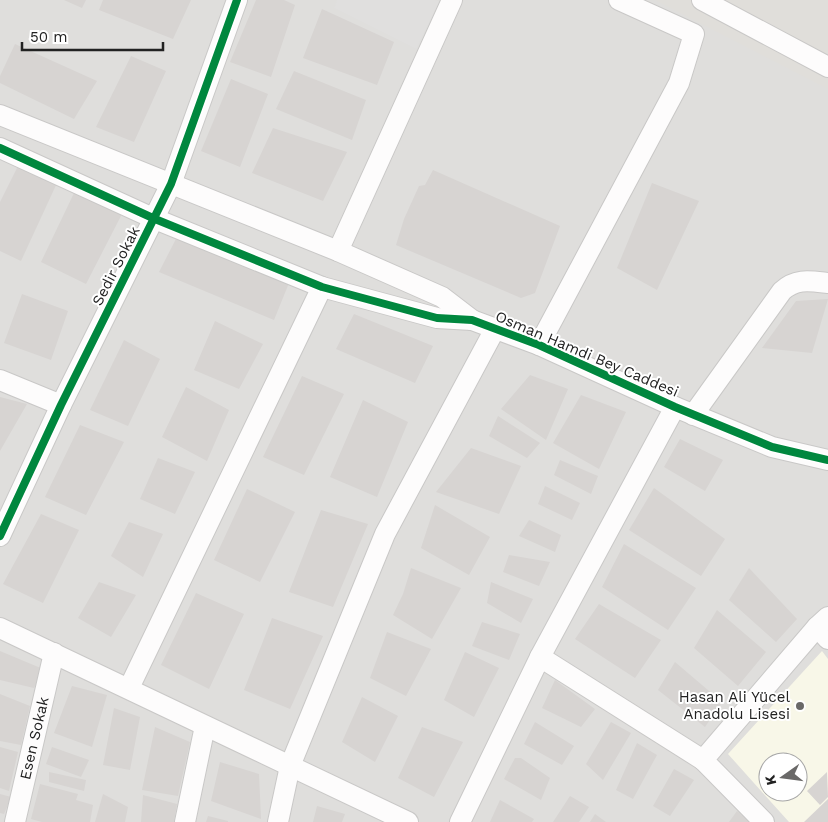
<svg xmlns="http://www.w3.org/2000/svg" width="828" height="822" font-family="'Work Sans',sans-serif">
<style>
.residential{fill:#dfdedc;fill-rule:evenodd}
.education{fill:#f8f7e8;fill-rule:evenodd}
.airport{fill:#e0deda}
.parking{fill:#e0dfde}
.building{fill:#d7d4d2}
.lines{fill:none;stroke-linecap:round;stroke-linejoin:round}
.minor-casing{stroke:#c9c8c7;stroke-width:22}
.minor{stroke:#fdfcfc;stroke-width:20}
.cycleway-casing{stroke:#fff;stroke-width:11}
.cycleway{stroke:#00873e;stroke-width:8}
.poi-dot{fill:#6a6968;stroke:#fff;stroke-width:2}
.labels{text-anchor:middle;stroke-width:4;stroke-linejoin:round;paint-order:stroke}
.street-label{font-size:15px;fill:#222;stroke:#fff}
.poi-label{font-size:15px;fill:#222;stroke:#fff;text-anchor:end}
</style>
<rect width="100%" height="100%" fill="#f0eeeb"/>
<path class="residential" d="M0 0H681L828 76V822H0ZM768 762H798V792H768Z"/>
<path class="education" d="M822 651 828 659V822H789L728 754ZM768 762H798V792H768Z"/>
<path class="airport" d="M655 0H828V89Z"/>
<path class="parking" d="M337 0H435L440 2 416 49 334 8Z"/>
<path class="building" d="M64 0H86L82 8Z
M103 0H191L173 39 99 10Z
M256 0H284L295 5 271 77 230 62Z
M322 9 394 42 377 85 303 58Z
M15 44 97 81 74 119 0 83V76Z
M131 56 166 71 134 142 96 127Z
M294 71 366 100 352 140 276 109Z
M231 79 268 94 240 167 201 151Z
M273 128 347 152 323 201 252 173Z
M20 162 57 183 21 261 0 251V202Z
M433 170 560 226 535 293 521 298 396 245 404 219 419 186 425 185Z
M652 183 699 201 657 290 617 268Z
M75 191 123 212 86 284 41 262Z
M178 235 289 283 274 320 159 272Z
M22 294 68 311 51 360 4 343Z
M828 299 812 353 762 348 796 301Z
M354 314 433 346 415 383 336 349Z
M215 321 263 344 239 389 194 370Z
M124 340 160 359 128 426 90 410Z
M530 375 568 389 546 440 501 409Z
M302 376 344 394 304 475 263 457Z
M186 387 229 410 207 461 162 437Z
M581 395 626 412 599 469 553 443Z
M0 397 27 404 0 451Z
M363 400 408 422 377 497 330 477Z
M498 416 540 443 527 458 489 436Z
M80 425 124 442 86 515 45 497Z
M680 439 723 460 705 491 664 467Z
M471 448 521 466 499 514 436 492Z
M158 458 195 472 175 514 140 499Z
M560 460 598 476 591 494 554 475Z
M545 486 580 503 572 520 538 504Z
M654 488 725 539 701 576 629 530Z
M247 489 295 512 260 582 214 560Z
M435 505 490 537 469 575 421 548Z
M321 510 368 524 333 607 289 592Z
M41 514 79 530 43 603 3 584Z
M529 520 561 535 555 552 519 536Z
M129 522 163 534 143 577 111 556Z
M624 544 696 588 668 630 602 587Z
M509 555 550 562 539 586 503 572Z
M411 568 461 588 432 639 393 615 403 594Z
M749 568 797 619 776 642 729 600Z
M99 582 136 595 111 637 78 618Z
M491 582 533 599 521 623 487 603Z
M196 593 244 614 209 689 161 665Z
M599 604 661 640 635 678 575 639Z
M717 610 766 652 738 686 694 648Z
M272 618 323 636 290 709 244 690Z
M482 622 520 634 509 660 472 646Z
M387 632 431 649 406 696 370 678Z
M0 651 43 669 34 688 0 680Z
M465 652 499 668 474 717 444 700Z
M675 662 722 702 705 727 658 690Z
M555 680 595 709 581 727 542 708Z
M72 686 107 695 92 747 54 733Z
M0 694 30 706 21 745 0 741Z
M362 697 398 716 375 762 342 742Z
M114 708 140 717 130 770 103 765Z
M535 722 574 746 562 765 524 744Z
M611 722 631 733 603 780 586 764Z
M155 727 190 742 178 796 142 790Z
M422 727 463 742 434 797 398 778Z
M637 743 657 755 633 799 616 790Z
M0 747 18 752 9 791 0 788Z
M52 747 89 760 81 777 46 764Z
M515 758H521L550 778 541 800 504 779Z
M220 762 259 774 261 819 211 801Z
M674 769 694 780 670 816 653 806Z
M49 772 86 780 84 791 49 782Z
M827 772 828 797 820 805 807 791Z
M40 784 78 794 76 800 93 805 90 822H42L31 819Z
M0 794 11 797 4 814 0 813Z
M103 794 128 807 125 822H95Z
M143 795 177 804 174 822H141Z
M570 796 589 807 579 822H553Z
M828 799V822H804Z
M500 800 534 819 532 822H490Z
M317 806 345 814 342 822H313Z
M737 811 750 822H729Z
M595 814 606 822H590Z
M208 816 228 821V822H206Z"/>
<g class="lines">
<g class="minor-casing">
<g id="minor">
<path d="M702 0 828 67"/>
<path d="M0 115 338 251 442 297 472 320"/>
<path d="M0 148 155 219 322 287 437 318 472 320 539 345 675 407 772 447 828 460"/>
<path d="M338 251 452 0"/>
<path d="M539 345 679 83 694 34 619 0"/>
<path d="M0 380 61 405"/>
<path d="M693 415 782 291C796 278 810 281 828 283"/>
<path d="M0 536 61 405 171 184 237 0"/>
<path d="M828 617 817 627 828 639"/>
<path d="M0 628 408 822"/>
<path d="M540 657 703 760"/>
<path d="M129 688 322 287"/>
<path id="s1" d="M15 822 54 653"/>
<path d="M185 822 205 726"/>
<path d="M278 822 290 766 385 534 495 329"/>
<path d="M460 822 540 657 675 407"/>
<path d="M764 822 703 760 817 627"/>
</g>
</g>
<use href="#minor" class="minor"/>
<g class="cycleway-casing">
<path id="cycleway" d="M0 148 155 219 322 287 437 318 472 320 539 345 675 407 772 447 828 460
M0 536 61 405 171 184 237 0"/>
</g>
<use href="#cycleway" class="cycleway"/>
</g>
<circle class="poi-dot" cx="800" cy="706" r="5"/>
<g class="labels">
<g class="street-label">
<text transform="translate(116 266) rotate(-63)" y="5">Sedir Sokak</text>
<text transform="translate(587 354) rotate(23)" y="5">Osman Hamdi Bey Caddesi</text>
<text dy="5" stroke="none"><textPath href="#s1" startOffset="86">Esen Sokak</textPath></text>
</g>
<g class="poi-label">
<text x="790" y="702">Hasan Ali Yücel<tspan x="790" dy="17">Anadolu Lisesi</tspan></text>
</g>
</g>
<g transform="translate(783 777) rotate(256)"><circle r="24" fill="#ffffff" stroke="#a7a7a7"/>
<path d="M0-4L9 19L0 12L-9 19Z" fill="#6a6968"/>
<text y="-8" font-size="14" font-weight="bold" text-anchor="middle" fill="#222222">K</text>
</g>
<path d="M22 42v8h141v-8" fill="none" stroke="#222222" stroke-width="2.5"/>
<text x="30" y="42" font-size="15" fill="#222222" stroke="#ffffff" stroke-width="4" paint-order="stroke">50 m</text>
</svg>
